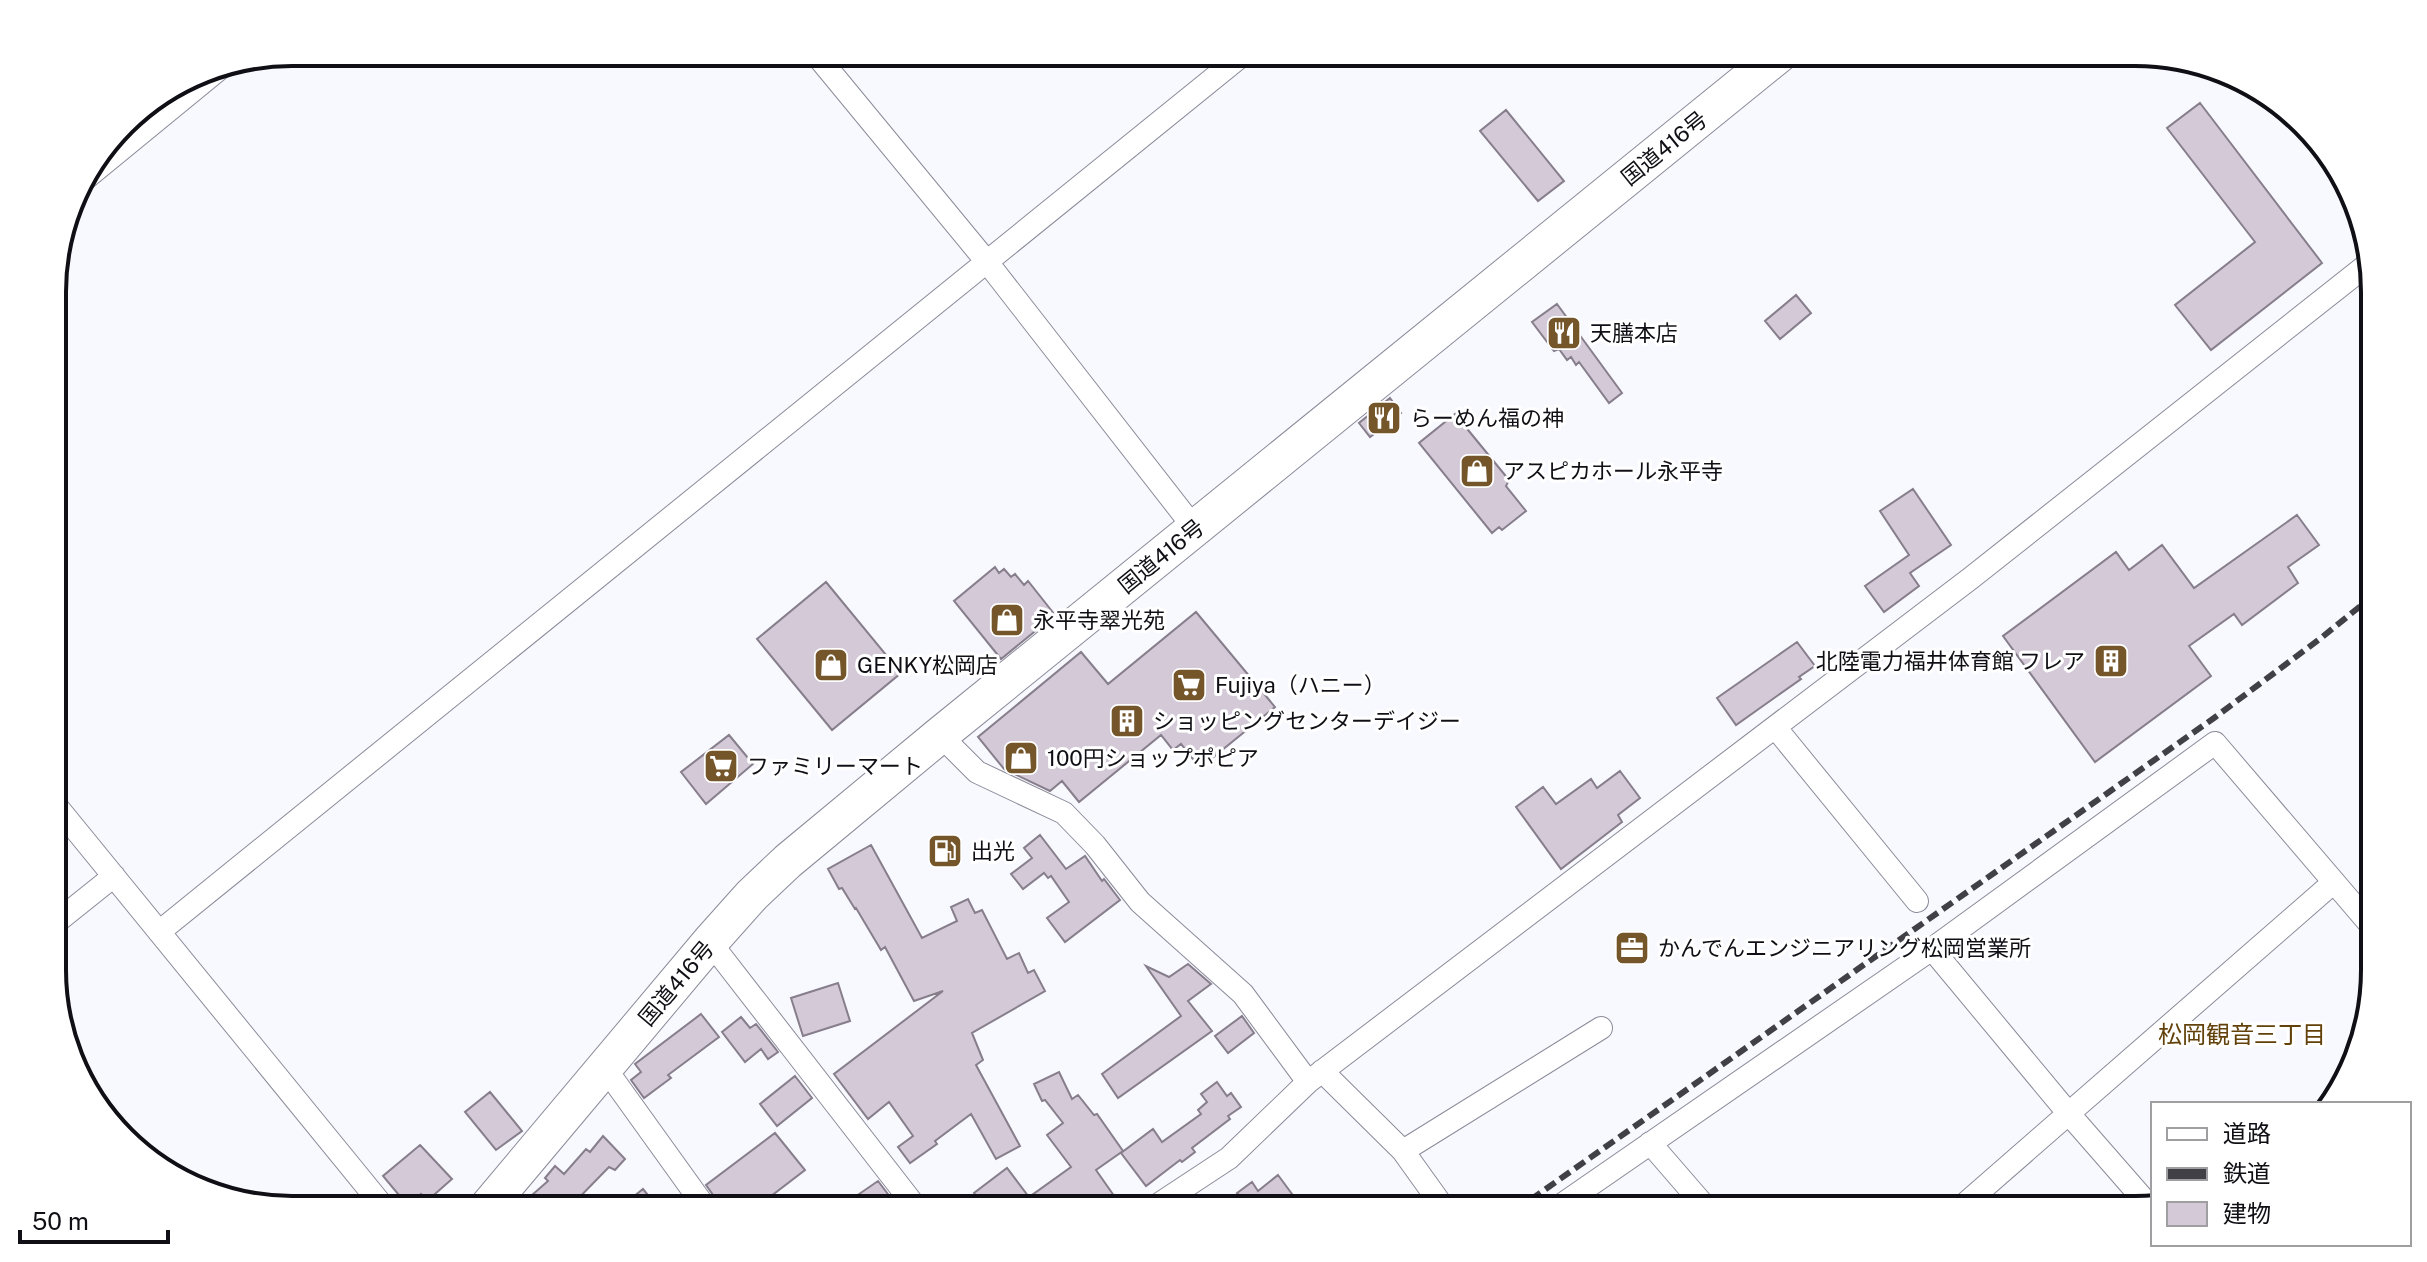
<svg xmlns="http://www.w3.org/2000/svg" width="2427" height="1262" font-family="'Public Sans','Noto Sans JP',sans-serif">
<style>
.building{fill:#d3c9d7;stroke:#877e8c;stroke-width:2}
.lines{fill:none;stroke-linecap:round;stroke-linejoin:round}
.minor-casing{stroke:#8b8b9a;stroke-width:24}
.tertiary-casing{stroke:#8b8b9a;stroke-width:30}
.trunk-casing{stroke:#8b8b9a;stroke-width:38}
.minor{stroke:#fff;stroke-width:22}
.tertiary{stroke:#fff;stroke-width:28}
.trunk{stroke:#fff;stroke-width:36}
.rail{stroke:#404046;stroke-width:6;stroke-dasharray:12 6;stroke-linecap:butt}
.labels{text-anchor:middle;stroke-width:6;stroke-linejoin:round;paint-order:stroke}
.street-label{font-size:22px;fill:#0f0f15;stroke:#fff}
.poi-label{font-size:22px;fill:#0f0f15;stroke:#fff;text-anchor:start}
.neighbourhood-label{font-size:24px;fill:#62410a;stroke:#fff}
.rim{fill:none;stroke:#0f0f15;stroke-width:4}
</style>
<rect width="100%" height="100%" fill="#f8f8ff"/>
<path class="building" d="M2200 103 2322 263 2211 350 2175 305 2255 242 2167 128Z
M1506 110 1564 181 1538 201 1480 131Z
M1796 295 1811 313 1780 339 1765 321Z
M1557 304 1622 393 1609 403 1579 362 1576 365 1571 357 1567 360 1559 349 1554 351 1532 322Z
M1390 398 1401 413 1370 437 1359 423Z
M1455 414 1509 480 1506 486 1526 511 1502 530 1499 527 1492 533 1419 443Z
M1913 489 1951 545 1910 573 1919 586 1884 612 1865 586 1909 555 1880 511Z
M2297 515 2319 545 2288 567 2298 583 2242 625 2234 614 2189 646 2211 676 2095 762 2003 636 2116 552 2129 570 2162 545 2194 588Z
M995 567 999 573 1004 569 1011 577 1015 574 1024 585 1028 581 1055 615 1001 659 954 601Z
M826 582 901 673 832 730 757 639Z
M1196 612 1275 707 1200 768 1181 744 1173 750 1161 735 1079 802 1062 781 1050 791 1004 769 978 737 1081 652 1108 684Z
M1797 642 1815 666 1799 677 1801 679 1736 725 1717 698Z
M729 735 753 764 706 804 681 772Z
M1620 771 1640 798 1618 815 1622 822 1561 869 1516 807 1543 787 1556 804 1591 779 1597 788Z
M1040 835 1066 869 1085 856 1102 881 1104 879 1120 900 1065 942 1047 918 1069 902 1051 876 1048 878 1044 873 1023 889 1011 874 1032 858 1024 848Z
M871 845 922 938 957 921 951 907 968 899 975 913 982 910 1007 959 1019 953 1028 973 1034 970 1045 991 972 1033 983 1060 976 1065 1020 1146 996 1159 971 1114 935 1141 937 1144 910 1163 898 1147 913 1136 889 1102 868 1119 834 1074 943 991 914 1001 885 947 881 950 856 908 855 909 842 888 839 889 828 869Z
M1188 964 1211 984 1188 1001 1212 1031 1118 1098 1102 1074 1181 1016 1146 966 1169 977Z
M838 983 850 1021 803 1036 791 998Z
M701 1014 719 1037 668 1075 671 1078 644 1098 631 1080 641 1072 635 1064Z
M1242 1016 1254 1033 1228 1053 1215 1036Z
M741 1017 750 1028 756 1024 778 1052 768 1059 761 1049 745 1062 722 1032Z
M1059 1072 1072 1099 1078 1095 1094 1115 1097 1114 1123 1151 1096 1170 1124 1210H986L974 1193 1007 1168 1029 1197 1071 1167 1047 1135 1063 1123 1045 1100 1042 1101 1034 1084Z
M795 1076 812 1098 777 1126 760 1104Z
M1217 1082 1227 1096 1231 1093 1241 1107 1228 1116 1230 1119 1192 1148 1195 1152 1182 1162 1180 1160 1146 1186 1121 1153 1153 1129 1162 1142 1201 1114 1198 1110 1207 1102 1201 1094Z
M490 1092 522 1131 496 1150 465 1112Z
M775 1133 805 1170 753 1210H721L718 1202 706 1185Z
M603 1136 625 1159 615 1170 609 1167 567 1210H515L548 1181 545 1178 555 1166 564 1174 586 1149 590 1152Z
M420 1145 452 1179 427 1201 421 1194 408 1206 383 1176Z
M1278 1175 1292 1194 1289 1196 1299 1210H1278L1271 1201 1259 1210H1247L1237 1197 1239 1195 1237 1193 1252 1182 1258 1191Z
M878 1181 900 1210H836Z
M643 1189 660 1210H617Z"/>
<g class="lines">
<g class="minor-casing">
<path id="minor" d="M814 52 987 262 1195 529
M1775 727 1917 901
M940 735 977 772 1064 813 1095 845 1140 902 1243 994 1308 1082
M54 803 386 1210
M54 924 114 876
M159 932 1246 52
M710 942 918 1210
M1932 949 2069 1114 2152 1209
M605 1068 707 1210
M1322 1071 1403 1151 1441 1204 1442 1210
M1650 1143 1708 1210
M1403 1151 1601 1028
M1150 1210 1229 1158 1308 1082 1971 578 2373 260
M1554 1210 1932 949 2215 743 2375 930
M1958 1210 2334 882"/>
</g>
<g class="tertiary-casing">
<path id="tertiary" d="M84 176 217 67"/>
</g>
<g class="trunk-casing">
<path id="trunk" d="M485 1210 710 942 752 895 788 861 940 735 1782 52"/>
</g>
<use href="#minor" class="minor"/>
<use href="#tertiary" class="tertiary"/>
<use href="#trunk" class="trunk"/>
<path class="rail" d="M1516 1210 2214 718 2321 638 2374 595"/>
</g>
<defs>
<g id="restaurant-square" transform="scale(1.8)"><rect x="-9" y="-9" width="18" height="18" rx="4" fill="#75562b" stroke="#fff"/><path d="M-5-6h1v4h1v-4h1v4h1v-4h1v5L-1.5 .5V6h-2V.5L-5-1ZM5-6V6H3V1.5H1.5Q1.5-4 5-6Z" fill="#fff"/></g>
<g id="shop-square" transform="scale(1.8)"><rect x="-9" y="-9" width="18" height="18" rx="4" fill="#75562b" stroke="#fff"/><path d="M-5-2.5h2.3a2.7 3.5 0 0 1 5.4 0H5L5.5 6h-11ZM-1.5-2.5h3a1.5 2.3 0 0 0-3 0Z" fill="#fff"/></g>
<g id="building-square" transform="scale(1.8)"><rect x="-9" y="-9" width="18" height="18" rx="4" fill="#75562b" stroke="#fff"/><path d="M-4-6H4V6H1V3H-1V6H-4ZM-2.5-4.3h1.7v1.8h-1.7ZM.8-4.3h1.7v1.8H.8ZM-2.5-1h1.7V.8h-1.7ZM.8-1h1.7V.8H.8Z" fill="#fff"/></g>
<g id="supermarket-square" transform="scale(1.8)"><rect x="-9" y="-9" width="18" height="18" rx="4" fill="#75562b" stroke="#fff"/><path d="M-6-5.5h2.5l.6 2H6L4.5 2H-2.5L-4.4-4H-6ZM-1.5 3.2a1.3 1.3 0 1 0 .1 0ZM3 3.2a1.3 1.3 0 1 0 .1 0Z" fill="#fff"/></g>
<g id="fuel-square" transform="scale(1.8)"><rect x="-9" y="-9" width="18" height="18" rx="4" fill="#75562b" stroke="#fff"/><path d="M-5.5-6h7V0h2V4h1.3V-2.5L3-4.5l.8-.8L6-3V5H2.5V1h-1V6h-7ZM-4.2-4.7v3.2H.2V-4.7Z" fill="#fff"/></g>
<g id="office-square" transform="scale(1.8)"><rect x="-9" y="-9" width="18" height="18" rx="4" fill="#75562b" stroke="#fff"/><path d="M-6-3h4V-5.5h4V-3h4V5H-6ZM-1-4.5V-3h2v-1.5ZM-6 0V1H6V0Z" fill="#fff"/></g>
</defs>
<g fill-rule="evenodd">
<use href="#restaurant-square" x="1564" y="333"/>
<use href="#restaurant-square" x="1384" y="418"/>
<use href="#shop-square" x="1477" y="471"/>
<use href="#shop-square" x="1007" y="620"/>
<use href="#building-square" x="2111" y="661"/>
<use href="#shop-square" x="831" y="665"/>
<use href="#supermarket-square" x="1189" y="685"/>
<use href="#building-square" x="1127" y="721"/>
<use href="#shop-square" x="1021" y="758"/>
<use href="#supermarket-square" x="721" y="766"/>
<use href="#fuel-square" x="945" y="851"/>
<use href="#office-square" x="1632" y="948"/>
</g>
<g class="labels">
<g class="street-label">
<text transform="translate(1664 148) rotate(-39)" y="8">国道416号</text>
<text transform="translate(1161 556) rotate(-39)" y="8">国道416号</text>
<text transform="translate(676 983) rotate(-50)" y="8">国道416号</text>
</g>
<g class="poi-label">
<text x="1590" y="341">天膳本店</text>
<text x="1410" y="426">らーめん福の神</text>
<text x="1503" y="479">アスピカホール永平寺</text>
<text x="1033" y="628">永平寺翠光苑</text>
<text x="2085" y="669" text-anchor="end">北陸電力福井体育館 フレア</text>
<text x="857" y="673">GENKY松岡店</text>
<text x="1215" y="693">Fujiya（ハニー）</text>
<text x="1153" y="729">ショッピングセンターデイジー</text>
<text x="1047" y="766">100円ショップポピア</text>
<text x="747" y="774">ファミリーマート</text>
<text x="971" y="859">出光</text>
<text x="1658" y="956">かんでんエンジニアリング松岡営業所</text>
</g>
<g class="neighbourhood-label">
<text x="2242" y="1043">松岡観音三丁目</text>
</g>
</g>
<path d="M0 0H2427V1262H0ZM292 66H2135A226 226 0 0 1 2361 292V970A226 226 0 0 1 2135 1196H292A226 226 0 0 1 66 970V292A226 226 0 0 1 292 66Z" fill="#fff" fill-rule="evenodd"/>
<path class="rim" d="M292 66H2135A226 226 0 0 1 2361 292V970A226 226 0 0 1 2135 1196H292A226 226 0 0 1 66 970V292A226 226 0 0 1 292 66Z"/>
<rect x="2151" y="1102" width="260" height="144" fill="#ffffff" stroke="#9f9fa1" stroke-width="2"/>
<rect x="2167" y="1128" width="40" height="12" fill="#ffffff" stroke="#9f9fa1" stroke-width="2"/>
<text x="2223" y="1142" font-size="24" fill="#0f0f15">道路</text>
<rect x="2167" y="1168" width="40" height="12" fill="#404046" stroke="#9f9fa1" stroke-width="2"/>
<text x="2223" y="1182" font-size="24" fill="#0f0f15">鉄道</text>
<rect x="2167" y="1202" width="40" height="24" fill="#d3c9d7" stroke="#9f9fa1" stroke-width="2"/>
<text x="2223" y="1222" font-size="24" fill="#0f0f15">建物</text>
<path d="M20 1230v12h148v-12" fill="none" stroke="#0f0f15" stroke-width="4"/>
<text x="32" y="1230" font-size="24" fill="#0f0f15" stroke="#ffffff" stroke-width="6" paint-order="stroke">50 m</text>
</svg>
